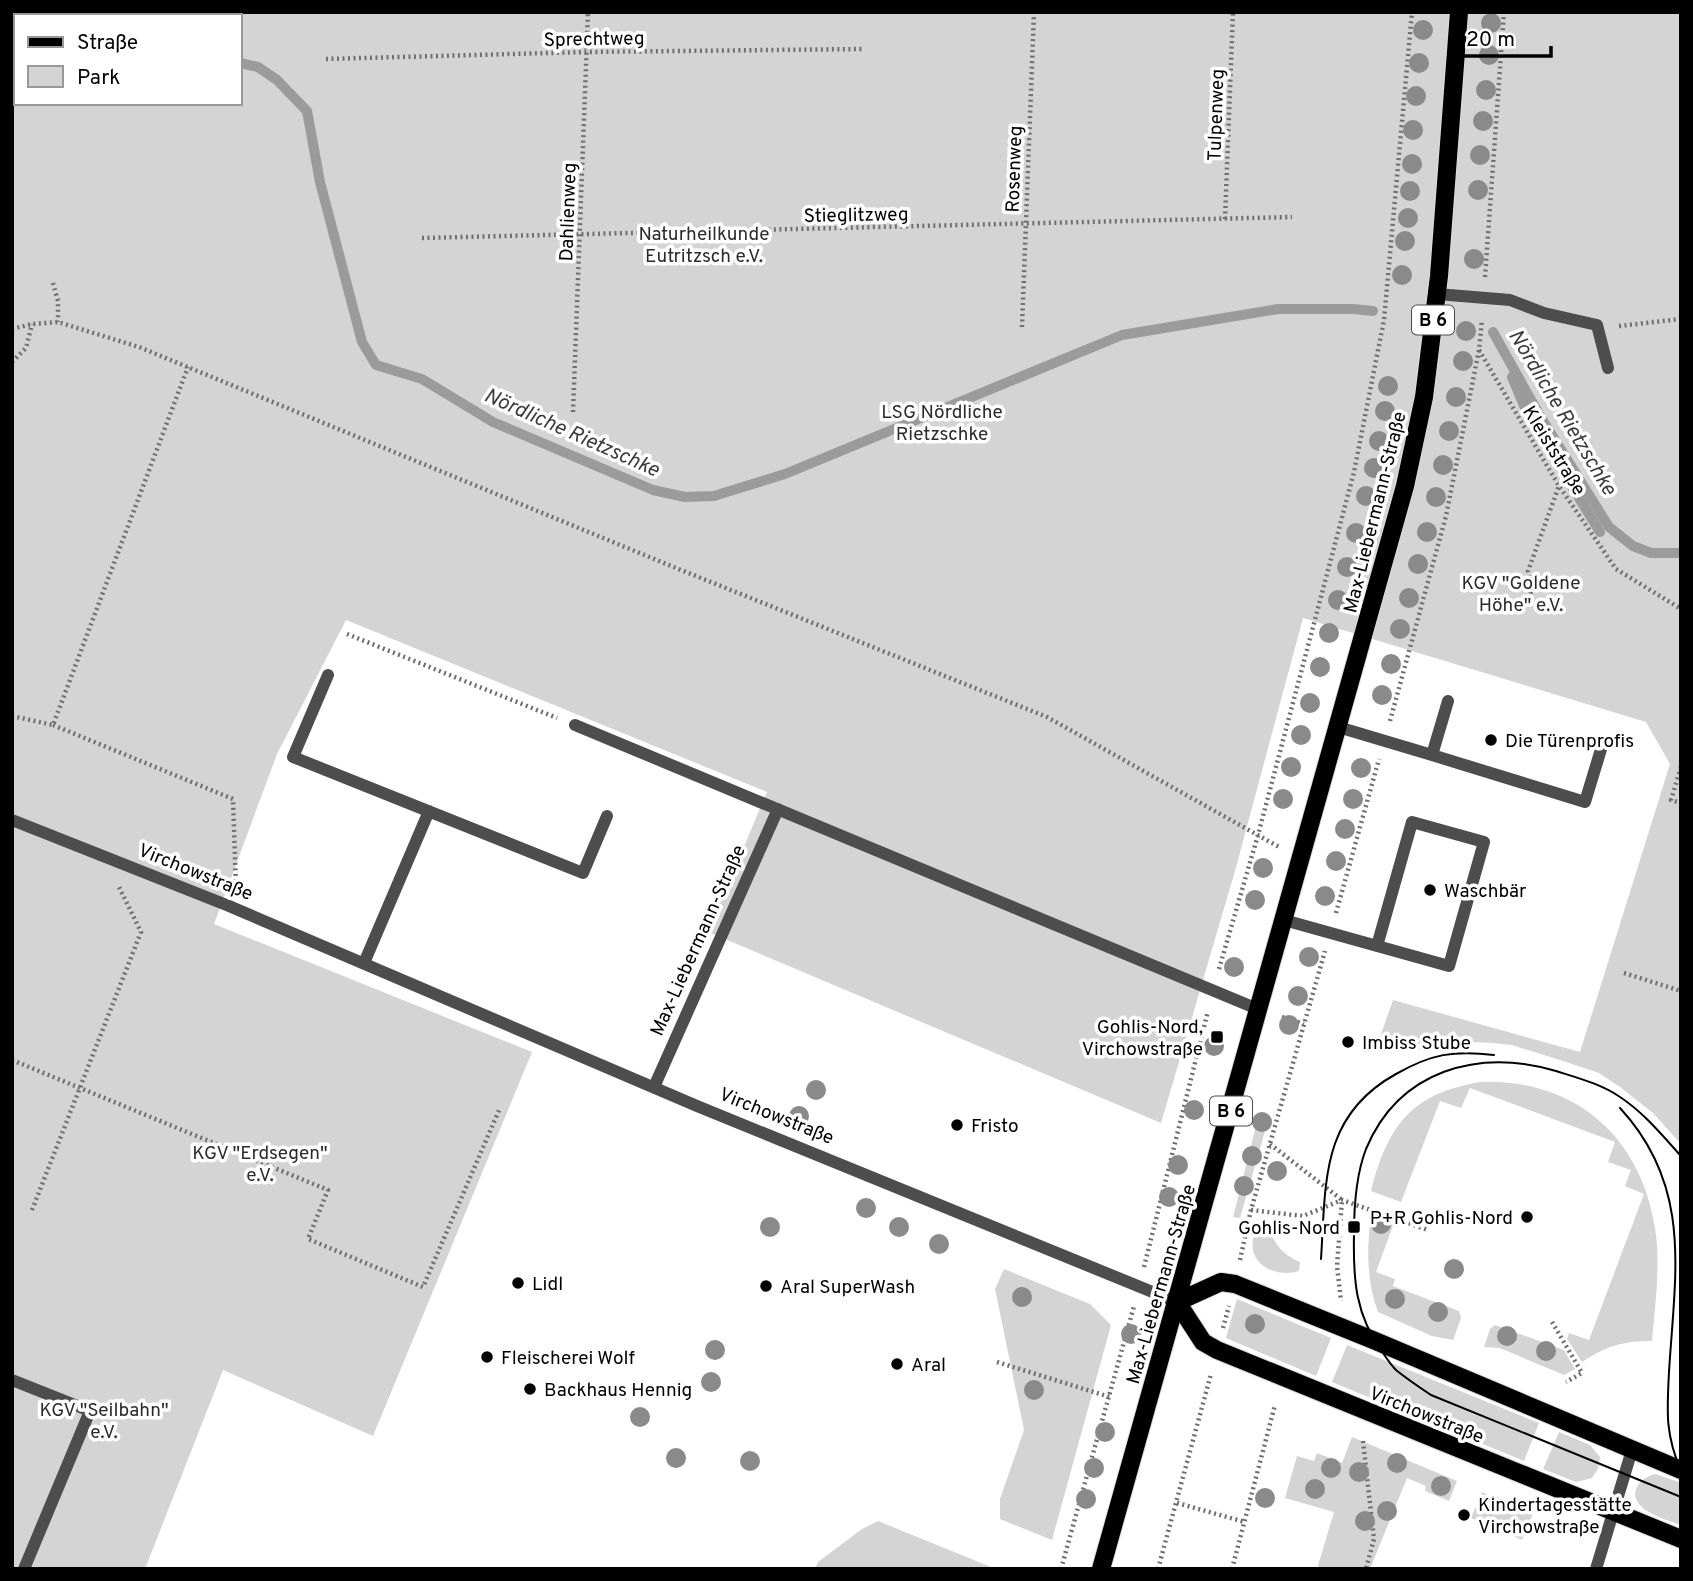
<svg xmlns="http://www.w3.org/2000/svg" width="1693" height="1581" font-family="Overpass,sans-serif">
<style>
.green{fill:#d4d4d4;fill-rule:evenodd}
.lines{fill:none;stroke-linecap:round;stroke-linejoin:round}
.stream{stroke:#9b9b9b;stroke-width:10}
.major-casing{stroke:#dbdbdb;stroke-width:20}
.path{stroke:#6f6f6f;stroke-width:4.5;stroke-dasharray:2 3.5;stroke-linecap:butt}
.minor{stroke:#4d4d4d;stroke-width:12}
.major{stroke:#000;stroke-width:18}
.tram{stroke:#000;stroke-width:2}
.tree{fill:#8a8a8a}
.poi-dot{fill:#000;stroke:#fff;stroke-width:2.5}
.labels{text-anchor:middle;stroke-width:7;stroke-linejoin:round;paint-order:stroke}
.shield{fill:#fff;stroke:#4c4c4c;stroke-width:2}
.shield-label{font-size:18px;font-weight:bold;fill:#000}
.street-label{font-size:19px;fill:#000;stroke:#fff}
.park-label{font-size:19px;fill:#2b2b2b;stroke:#fff}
.poi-label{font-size:19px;fill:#000;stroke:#fff;text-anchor:start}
.water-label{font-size:21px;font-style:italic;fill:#3c3c3c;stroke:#fff}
</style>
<rect width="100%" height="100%" fill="#fff"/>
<path class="green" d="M12 12H1681V1144L1653 1113 1620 1087 1599 1073 1563 1061 1512 1045 1493 1043 1472 1042 1421 1050 1379 1040 1393 1000 1580 1052 1670 764 1646 722 1303 618 1235 871 1161 1123 708 932 767 792 346 620 277 754 214 924 532 1052 373 1436 223 1370 145 1569H12ZM16 16H240V103H16Z
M1480 1082C1574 1078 1641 1136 1655 1228 1661 1265 1655 1304 1652 1341 1622 1341 1607 1346 1582 1362L1567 1339 1569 1333 1589 1340 1644 1194 1625 1186 1631 1170 1608 1162 1615 1142 1470 1088 1461 1108 1440 1101 1401 1202 1371 1191C1388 1125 1411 1094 1480 1082Z
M1259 1114 1269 1117 1240 1218 1233 1217Z
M1371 1214 1394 1223 1376 1272 1395 1279 1393 1286 1459 1311 1461 1318 1453 1340 1432 1336 1378 1312C1366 1280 1367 1247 1371 1214Z
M1258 1223 1266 1226C1276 1244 1281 1254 1300 1262L1299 1271C1278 1278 1248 1266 1253 1239 1254 1233 1257 1228 1258 1223Z
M1004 1269 1090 1304 1111 1325 1052 1540 1000 1519V1499L1024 1430 995 1289Z
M1237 1299 1331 1338 1316 1376 1226 1338Z
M1495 1325 1564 1350 1575 1369 1564 1375 1500 1348 1484 1347 1490 1329Z
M1347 1345 1539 1423 1524 1461 1332 1382Z
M1559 1432 1590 1445 1600 1457 1598 1469 1592 1478 1576 1482 1543 1469Z
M1352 1437 1457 1481 1449 1501 1425 1491 1426 1486 1407 1478 1370 1569H1317L1334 1512 1285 1498 1297 1456 1314 1461 1317 1453 1342 1463Z
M1655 1474 1679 1482 1681 1486V1525C1667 1520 1626 1509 1637 1487 1641 1480 1647 1476 1655 1474Z
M1482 1492 1533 1513 1522 1540 1471 1518Z
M878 1521 996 1569H815L818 1562 862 1529Z"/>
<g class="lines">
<path class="stream" d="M240 63 258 67 277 80 307 111 320 182 362 342 376 365 422 379 493 422 653 490 685 497 714 496 785 474 1122 335 1278 309H1353L1373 311
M12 74 16 73
M1493 332 1540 416 1609 527 1633 546 1651 553H1681
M1512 377 1528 415 1600 532"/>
<g class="major-casing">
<path id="major" d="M1177 1302 1203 1342 1217 1350 1681 1539
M1177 1302 1221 1282 1235 1284 1373 1340 1681 1470
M1101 1569 1405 486 1424 397 1439 276 1459 12"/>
</g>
<path class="path" d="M140 16V12
M326 59 586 52 863 49
M1225 219 1233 12
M422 238 1292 217
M1485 277 1504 12
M53 283 58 301V322
M1619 326 1681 319
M1022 327 1034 12
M12 329 32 324 58 322 139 347 676 568 1047 717 1279 847
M1479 350 1559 486 1616 569 1681 609
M12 362 26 348 32 324
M573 412 588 12
M1527 604 1532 588 1528 571 1559 486
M347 634 557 718
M12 716 53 725 188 367
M1390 721 1446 516 1479 350 1482 320
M53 725 233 799 236 887
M1681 767 1671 800 1681 803
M1336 913 1379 759
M1219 969 1258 835 1354 472 1384 320 1412 12
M1624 973 1681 991
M1282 1017 1304 1024
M12 1060 328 1190 308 1239 423 1287 500 1108
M1270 1144 1342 1200 1337 1266 1341 1301
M32 1210 141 932 119 887
M1251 1210 1303 1216 1342 1200 1428 1230
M1240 1260 1251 1210 1325 951
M1144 1267 1208 1011
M1552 1322 1582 1373 1566 1382
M1223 1328 1229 1306
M997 1362 1110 1397
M1363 1441 1374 1539 1366 1569
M1177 1503 1245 1522
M1061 1569 1134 1306
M1158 1569 1211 1374
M1232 1569 1275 1405"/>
<path class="minor" d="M1437 294 1510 300 1544 313 1597 325 1608 368
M328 675 293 757 583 873 607 816
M575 725 1260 1010
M1338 727 1432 755 1448 701
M1432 755 1585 802 1602 746
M12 820 229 906 697 1106 1177 1302
M1284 920 1449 966 1484 842 1412 822 1377 946
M364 963 429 811
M654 1087 778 809
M12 1380 90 1411 24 1569
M1596 1569 1632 1450"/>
<use href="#major" class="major"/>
<path class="tram" d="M1620 1108C1693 1187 1675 1273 1669 1372 1667 1411 1665 1434 1681 1471
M1681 1156C1662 1135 1643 1112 1620 1097 1601 1084 1578 1078 1556 1071 1478 1048 1399 1070 1366 1149 1356 1175 1354 1206 1354 1233 1353 1279 1355 1315 1383 1353 1387 1359 1391 1365 1396 1370 1407 1379 1419 1387 1431 1395L1681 1497
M1321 1259C1326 1183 1320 1116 1396 1074 1431 1054 1454 1050 1494 1055"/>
</g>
<g class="tree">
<circle cx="1491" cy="23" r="10"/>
<circle cx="1423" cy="30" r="10"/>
<circle cx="1489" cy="55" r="10"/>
<circle cx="1419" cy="63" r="10"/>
<circle cx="1486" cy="90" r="10"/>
<circle cx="1416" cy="96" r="10"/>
<circle cx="1483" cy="121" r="10"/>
<circle cx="1413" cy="130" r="10"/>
<circle cx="1480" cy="155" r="10"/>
<circle cx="1412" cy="164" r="10"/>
<circle cx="1478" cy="190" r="10"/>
<circle cx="1410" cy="191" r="10"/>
<circle cx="1408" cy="218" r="10"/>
<circle cx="1405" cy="241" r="10"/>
<circle cx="1474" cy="259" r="10"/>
<circle cx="1402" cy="275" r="10"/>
<circle cx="1466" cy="331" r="10"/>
<circle cx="1463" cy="361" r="10"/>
<circle cx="1388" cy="386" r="10"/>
<circle cx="1456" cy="397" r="10"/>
<circle cx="1385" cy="411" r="10"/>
<circle cx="1449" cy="431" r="10"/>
<circle cx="1379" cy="441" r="10"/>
<circle cx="1443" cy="465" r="10"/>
<circle cx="1374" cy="468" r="10"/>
<circle cx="1366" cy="496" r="10"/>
<circle cx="1436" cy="497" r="10"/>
<circle cx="1427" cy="532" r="10"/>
<circle cx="1356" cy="533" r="10"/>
<circle cx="1418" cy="564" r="10"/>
<circle cx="1347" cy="567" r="10"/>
<circle cx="1409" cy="598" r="10"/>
<circle cx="1338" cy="600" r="10"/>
<circle cx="1400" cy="629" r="10"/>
<circle cx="1329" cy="633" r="10"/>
<circle cx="1391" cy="664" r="10"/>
<circle cx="1320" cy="667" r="10"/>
<circle cx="1382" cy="695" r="10"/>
<circle cx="1310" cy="703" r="10"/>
<circle cx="1301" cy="735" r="10"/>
<circle cx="1291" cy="767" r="10"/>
<circle cx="1361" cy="768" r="10"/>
<circle cx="1283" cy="799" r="10"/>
<circle cx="1353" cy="799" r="10"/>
<circle cx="1345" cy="829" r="10"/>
<circle cx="1336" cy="861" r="10"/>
<circle cx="1263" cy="868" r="10"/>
<circle cx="1325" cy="896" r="10"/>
<circle cx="1255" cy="900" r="10"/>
<circle cx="1309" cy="957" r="10"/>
<circle cx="1234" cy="967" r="10"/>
<circle cx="1298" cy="996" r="10"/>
<circle cx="1289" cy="1025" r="10"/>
<circle cx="1214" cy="1046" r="10"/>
<circle cx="816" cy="1090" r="10"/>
<circle cx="1194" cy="1110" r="10"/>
<circle cx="799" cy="1116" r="10"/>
<circle cx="1262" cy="1122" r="10"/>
<circle cx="1252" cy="1156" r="10"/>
<circle cx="1178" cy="1165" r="10"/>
<circle cx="1277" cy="1171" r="10"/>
<circle cx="1244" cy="1186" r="10"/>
<circle cx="1169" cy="1197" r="10"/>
<circle cx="866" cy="1208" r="10"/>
<circle cx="1381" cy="1224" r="10"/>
<circle cx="770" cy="1227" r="10"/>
<circle cx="899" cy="1227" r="10"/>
<circle cx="939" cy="1244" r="10"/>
<circle cx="1454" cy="1269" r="10"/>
<circle cx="1022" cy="1297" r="10"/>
<circle cx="1395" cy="1299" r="10"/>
<circle cx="1438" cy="1312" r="10"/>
<circle cx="1255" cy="1324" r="10"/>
<circle cx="1131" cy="1334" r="10"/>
<circle cx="1507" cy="1336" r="10"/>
<circle cx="715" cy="1350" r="10"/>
<circle cx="1546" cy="1351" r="10"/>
<circle cx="711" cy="1382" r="10"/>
<circle cx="1034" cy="1390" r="10"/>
<circle cx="640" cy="1417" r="10"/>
<circle cx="1105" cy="1432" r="10"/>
<circle cx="676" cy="1458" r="10"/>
<circle cx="750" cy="1461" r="10"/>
<circle cx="1397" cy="1463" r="10"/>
<circle cx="1094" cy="1468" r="10"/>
<circle cx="1331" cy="1468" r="10"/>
<circle cx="1359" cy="1472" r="10"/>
<circle cx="1441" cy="1486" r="10"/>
<circle cx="1315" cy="1489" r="10"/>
<circle cx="1265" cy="1498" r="10"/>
<circle cx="1086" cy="1499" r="10"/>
<circle cx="1490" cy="1505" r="10"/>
<circle cx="1387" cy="1511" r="10"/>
<circle cx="1365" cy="1521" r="10"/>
</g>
<g class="poi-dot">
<circle cx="1491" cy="740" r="7"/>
<circle cx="1430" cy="890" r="7"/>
<rect x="1210" y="1030" width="14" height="14" rx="3.5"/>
<circle cx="1348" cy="1042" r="7"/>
<circle cx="957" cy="1125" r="7"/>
<circle cx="1527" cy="1217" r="7"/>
<rect x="1347" y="1220" width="14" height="14" rx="3.5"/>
<circle cx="518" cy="1283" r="7"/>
<circle cx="766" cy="1286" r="7"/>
<circle cx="487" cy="1357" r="7"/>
<circle cx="897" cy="1364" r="7"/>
<circle cx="530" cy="1389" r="7"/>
<circle cx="1464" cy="1515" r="7"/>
</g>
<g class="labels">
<g class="shield">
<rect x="1412" y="305.5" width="42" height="29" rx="5"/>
<rect x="1210" y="1096.5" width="42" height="29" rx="5"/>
</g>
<g class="shield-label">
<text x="1433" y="326">B 6</text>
<text x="1231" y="1117">B 6</text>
</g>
<g class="street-label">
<text transform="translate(594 38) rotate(-1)" y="7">Sprechtweg</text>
<text transform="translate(1215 115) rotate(-88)" y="7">Tulpenweg</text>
<text transform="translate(1013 169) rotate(-88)" y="7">Rosenweg</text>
<text transform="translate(567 212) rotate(-88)" y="7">Dahlienweg</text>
<text transform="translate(856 214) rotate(-1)" y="7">Stieglitzweg</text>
<text transform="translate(1555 450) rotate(58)" y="7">Kleiststraße</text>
<text transform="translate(1374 512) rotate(-76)" y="7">Max-Liebermann-Straße</text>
<text transform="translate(196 871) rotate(22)" y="7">Virchowstraße</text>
<text transform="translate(697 940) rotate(-66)" y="7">Max-Liebermann-Straße</text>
<text transform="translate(777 1115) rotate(22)" y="7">Virchowstraße</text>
<text transform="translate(1160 1284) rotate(-74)" y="7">Max-Liebermann-Straße</text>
<text transform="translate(1427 1414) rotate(22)" y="7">Virchowstraße</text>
</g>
<g class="park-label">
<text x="704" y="240">Naturheilkunde<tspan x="704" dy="22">Eutritzsch e.V.</tspan></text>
<text x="942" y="418">LSG Nördliche<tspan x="942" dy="22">Rietzschke</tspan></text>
<text x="1521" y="589">KGV "Goldene<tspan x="1521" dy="22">Höhe" e.V.</tspan></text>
<text x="260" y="1159">KGV "Erdsegen"<tspan x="260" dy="22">e.V.</tspan></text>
<text x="104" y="1416">KGV "Seilbahn"<tspan x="104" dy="22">e.V.</tspan></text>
</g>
<g class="poi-label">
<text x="1505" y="747">Die Türenprofis</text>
<text x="1444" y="897">Waschbär</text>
<text x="1203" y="1033" text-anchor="end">Gohlis-Nord,<tspan x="1203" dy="22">Virchowstraße</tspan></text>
<text x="1362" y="1049">Imbiss Stube</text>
<text x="971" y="1132">Fristo</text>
<text x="1513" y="1224" text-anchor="end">P+R Gohlis-Nord</text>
<text x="1340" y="1234" text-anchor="end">Gohlis-Nord</text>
<text x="532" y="1290">Lidl</text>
<text x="780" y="1293">Aral SuperWash</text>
<text x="501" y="1364">Fleischerei Wolf</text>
<text x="911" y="1371">Aral</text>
<text x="544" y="1396">Backhaus Hennig</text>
<text x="1478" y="1511">Kindertagesstätte<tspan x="1478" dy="22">Virchowstraße</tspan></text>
</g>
<g class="water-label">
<text transform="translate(1563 412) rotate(59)" y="7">Nördliche Rietzschke</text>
<text transform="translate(572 432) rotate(24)" y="7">Nördliche Rietzschke</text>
</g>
</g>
<rect width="1693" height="1581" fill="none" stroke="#000000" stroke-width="28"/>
<rect x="14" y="14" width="228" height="91" fill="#ffffff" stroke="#999999" stroke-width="2"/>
<rect x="28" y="37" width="35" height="10" fill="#000000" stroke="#999999" stroke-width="2"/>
<text x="77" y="49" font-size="21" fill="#000000">Straße</text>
<rect x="28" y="66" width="35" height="21" fill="#d4d4d4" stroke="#999999" stroke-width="2"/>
<text x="77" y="84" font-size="21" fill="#000000">Park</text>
<path d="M1455 46v10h96v-10" fill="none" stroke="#000000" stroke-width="3.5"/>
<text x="1466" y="46" font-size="21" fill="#000000" stroke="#ffffff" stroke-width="5" paint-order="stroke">20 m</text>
</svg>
